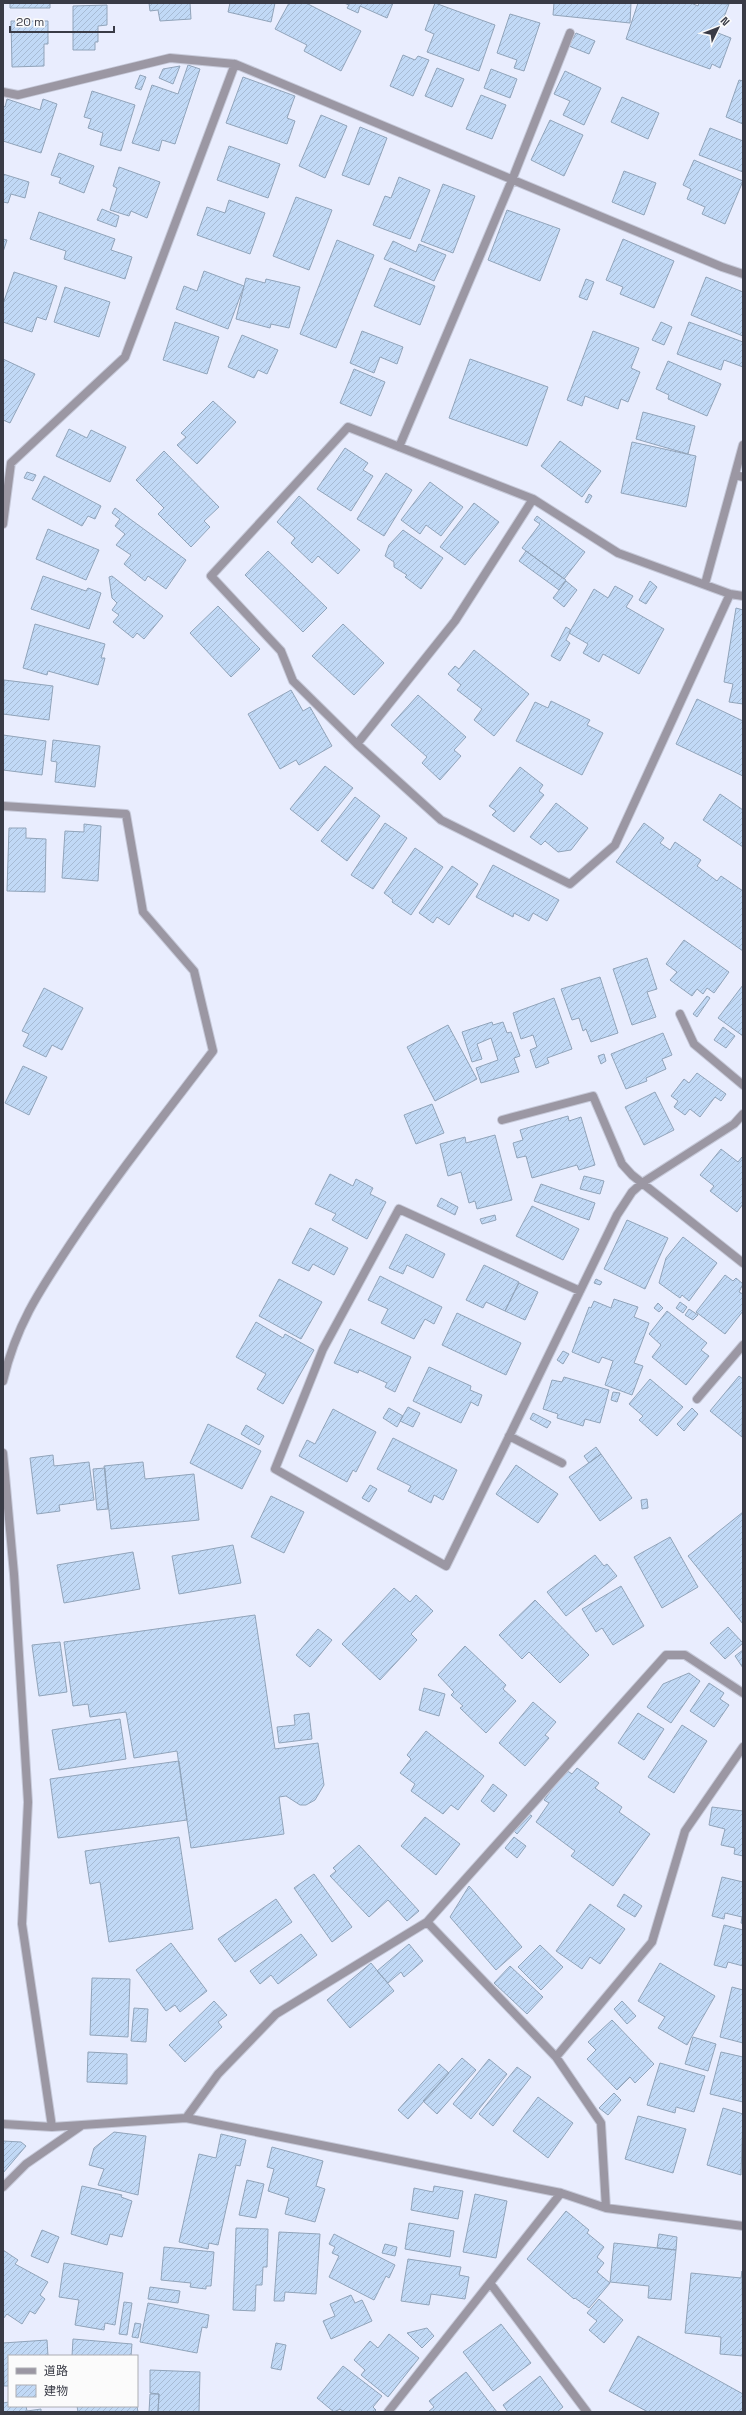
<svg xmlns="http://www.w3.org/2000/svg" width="746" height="2415" font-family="'Space Grotesk','Noto Sans JP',sans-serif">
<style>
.building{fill:url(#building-hatch);stroke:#91a4ba}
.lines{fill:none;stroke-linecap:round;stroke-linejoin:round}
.minor-casing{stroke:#c6c9d9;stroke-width:10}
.minor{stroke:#9b97a3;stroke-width:8}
</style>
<defs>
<pattern id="building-hatch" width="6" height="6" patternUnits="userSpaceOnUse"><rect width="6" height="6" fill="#c1d9f6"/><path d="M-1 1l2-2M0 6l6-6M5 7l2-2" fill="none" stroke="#a7bbd4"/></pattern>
</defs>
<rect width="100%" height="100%" fill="#e9edfe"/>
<path class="building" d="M10 3H50V8H10Z
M149 3H190L191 19 160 21 158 10 150 11Z
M230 3H275L271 22 228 12Z
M289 3H306L361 31 341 71 304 51 307 45 275 29Z
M344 3H393L387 18 360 6 358 13 347 8 349 5Z
M435 3 495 25 479 71 427 52 434 34 425 30Z
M554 3H631L630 23 553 15Z
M638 3H691L698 6 699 3 729 4 718 33 731 38 720 68 712 64 710 69 626 39Z
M107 5V25L98 26V42H95V50H73V6Z
M510 14 540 23 524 71 514 68 517 60 497 53Z
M11 21H48V44H44V66L12 67Z
M576 33 595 41 589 54 569 46Z
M403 55 415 60 418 56 429 60 413 96 390 86Z
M188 65 200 69 175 144 162 140 159 151 132 143 152 85 178 94Z
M180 66 173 84 159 78 163 69Z
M437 68 464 79 452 107 425 96Z
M491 69 517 79 510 98 484 88Z
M565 71 601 88 584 125 563 115 570 101 554 94Z
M140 75 146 77 141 90 135 88Z
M243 77 295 96 287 118 295 121 287 144 226 123Z
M739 80 743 81V124L726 117Z
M92 91 135 105 121 151 100 145 103 133 88 128 91 119 84 117Z
M481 95 506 105 492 139 466 129Z
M622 97 659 113 648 139 611 122Z
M7 99 40 110 43 99 57 104 41 153 3 141V106L5 107Z
M321 115 347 126 325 178 299 166Z
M550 120 583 135 564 176 531 160Z
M360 127 387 138 369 185 342 175Z
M710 128 743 141V172L699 155Z
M229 146 280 164 268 198 217 180Z
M59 153 94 166 84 193 59 183 61 178 51 175Z
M694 160 743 181 725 224 702 214 705 207 687 199 691 189 683 185Z
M119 167 160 182 147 218 131 211 129 216 110 210 117 188 113 186Z
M624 171 656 183 644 215 612 202Z
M3 174 29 182 25 198 11 194 8 203 3 202Z
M399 177 430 190 410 239 373 225 385 196 391 198Z
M443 184 475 196 453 253 421 241Z
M296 197 332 210 309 270 273 256Z
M229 200 265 213 250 254 197 235 207 207 225 213Z
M102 209 119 216 116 227 97 220Z
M507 210 560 229 540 281 488 260Z
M39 212 115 239 111 250 132 257 125 279 64 259 66 251 30 239Z
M3 239 7 240 3 252Z
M623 239 674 261 654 308 620 294 623 287 606 280Z
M337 240 374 255 336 348 300 334Z
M393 241 416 252 419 244 446 255 434 281 384 259Z
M390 268 435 286 420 325 374 306Z
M204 271 244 286 228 329 176 309 184 286 197 291Z
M14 272 57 286 46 320 37 317 32 332 3 322V304Z
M706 277 743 292V336L691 315Z
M246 278 265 283 266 279 300 287 289 328 271 324 270 328 236 319Z
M586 279 594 282 587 300 579 297Z
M65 287 110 302 99 337 54 322Z
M175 322 219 337 207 374 163 360Z
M661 322 672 327 664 345 652 340Z
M689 322 743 342V367L724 360 721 370 677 354Z
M362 331 403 347 397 364 380 357 374 373 350 363Z
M593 331 639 348 631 368 640 372 628 402 621 399 618 409 585 396 582 406 567 400Z
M242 335 278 350 267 374 258 370 254 378 228 367Z
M3 359 35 374 10 423 3 420Z
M470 359 548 387 527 446 449 418Z
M668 361 721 384 707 416 668 399 669 395 656 389Z
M354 369 385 382 371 416 340 403Z
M213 401 236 422 197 464 177 445 186 437 181 433Z
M643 412 695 426 688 454 636 439Z
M69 429 87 438 91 430 126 447 110 482 56 456Z
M560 441 601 471 582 497 541 466Z
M632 442 696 456 686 507 621 493Z
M345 448 368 463 363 470 373 476 351 511 317 489Z
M164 451 219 507 204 521 210 527 191 547 158 514 164 508 136 480Z
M27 472 36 475 33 481 24 478Z
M386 473 412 490 384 536 357 519Z
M44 476 101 506 95 519 88 516 82 526 32 499Z
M430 482 463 507 441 536 426 525 420 534 401 520Z
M589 494 592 496 588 503 585 502Z
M299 496 360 550 338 574 318 556 312 563 291 543 295 538 277 522Z
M474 503 499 522 465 565 440 547Z
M115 508 186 560 166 589 148 576 145 581 124 564 131 555 116 545 125 534 115 526 120 519 112 513Z
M537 516 585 552 564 579 522 548 540 524 534 520Z
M48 529 99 550 86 580 36 559Z
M403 530 443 558 421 589 405 577 407 575 394 567V562L385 556 389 545Z
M268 551 327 608 303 632 245 575Z
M526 551 566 580 559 590 519 561Z
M43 576 86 591 88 588 101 593 89 629 31 609Z
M112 576 163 616 144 639 137 633 133 638 113 622 119 615 112 610 117 603 112 598 109 577Z
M566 581 577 590 564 607 553 598Z
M650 581 657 587 646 604 639 600Z
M615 586 633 596 626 607 664 629 639 674 603 654 599 662 583 653 588 644 569 633 594 589 608 598Z
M218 606 260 649 231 677 190 633Z
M736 608 743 610V704L729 702 733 684 724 682Z
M35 624 105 644 101 658H105L98 685 48 671 47 675 23 668Z
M343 624 384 663 354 695 312 656Z
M566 627 571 630 566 640 570 643 560 661 551 656Z
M474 650 529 694 494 736 474 720 482 709 457 690 461 685 448 674 455 666 459 669Z
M4 680 53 686 49 720 3 714Z
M291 690 303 711 310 707 332 746 299 765 296 760 280 769 248 714Z
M418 695 466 737 454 750 461 756 440 780 422 763 427 757 391 725Z
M697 699 743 721V776L676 744Z
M551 701 590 720 587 725 603 733 582 775 516 741 535 702 548 708Z
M3 735 46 741 42 775 3 770Z
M53 740 100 746 95 787 55 782 57 762 51 761Z
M325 766 353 788 318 831 290 809Z
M520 767 543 785 539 791 544 795 514 832 492 815 496 811 489 806Z
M720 794 743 810V847L703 820Z
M355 797 380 816 347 861 321 841Z
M556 803 588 828 571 850 558 852 545 841 541 845 530 837Z
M385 823 407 838 373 889 351 875Z
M644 823 664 838 660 843 670 850 675 842 701 860 697 866 717 881 721 876 743 891V951L616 862Z
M84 824 101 826 98 881 62 878 65 831 84 832Z
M9 828H26V838L46 839 45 892 7 891Z
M415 848 443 867 411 915 392 902 393 900 384 893Z
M493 865 559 900 547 921 533 913 529 921 514 913 513 917 476 897Z
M452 866 478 884 449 925 437 917 433 923 419 913Z
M684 940 729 972 714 993 707 988 703 994 697 989 692 996 670 980 677 972 666 964Z
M647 958 657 989 647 992 656 1017 632 1025 613 969Z
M600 977 618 1033 591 1042 586 1029 583 1031 579 1018 572 1020 561 989Z
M743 985V1036L718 1018Z
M44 988 83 1008 62 1050 52 1045 46 1057 23 1046 29 1034 22 1031Z
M707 996 710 998 697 1017 693 1014Z
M554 998 572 1049 547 1058 549 1063 536 1068 530 1050 537 1047 533 1035 521 1039 513 1013Z
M492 1022 493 1025 503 1022 507 1033 511 1032 520 1056 514 1058 519 1072 481 1083 476 1068 498 1060 491 1038 477 1044 482 1059 472 1062 462 1032Z
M448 1025 477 1079 435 1101 407 1047Z
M723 1027 735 1036 726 1048 714 1040Z
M663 1033 672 1055 662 1059 666 1069 646 1078 647 1081 626 1089 611 1054Z
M604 1054 606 1061 601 1064 598 1056Z
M23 1066 47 1077 29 1115 5 1103Z
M697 1073 726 1094 721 1101 715 1097 700 1117 690 1109 685 1115 674 1107 678 1101 671 1096 684 1079 689 1083Z
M655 1092 674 1130 644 1145 625 1107Z
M432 1104 444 1133 416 1144 404 1115Z
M568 1116 569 1121 581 1117 595 1165 579 1170 577 1165 532 1178 526 1156 517 1158 513 1143 523 1140 520 1130Z
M495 1135 512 1200 477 1209 475 1201 469 1203 461 1172 448 1176 440 1144 465 1137 466 1143Z
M721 1149 738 1162 742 1157 743 1158V1204L737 1212 710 1191 714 1186 700 1175Z
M330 1174 353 1186 356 1179 373 1188 370 1194 386 1202 367 1239 332 1220 336 1214 315 1204Z
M584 1176 604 1181 600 1194 580 1189Z
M541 1184 595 1203 589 1220 534 1201Z
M441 1198 458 1207 455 1215 437 1206Z
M532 1206 579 1229 563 1260 516 1236Z
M495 1215 496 1220 482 1224 480 1219Z
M627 1220 668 1238 645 1289 604 1269Z
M310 1228 348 1248 334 1275 313 1264 309 1271 292 1263Z
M406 1234 445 1254 433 1278 407 1265 403 1274 389 1268Z
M683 1237 717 1263 689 1301 682 1295 680 1298 659 1283 666 1258Z
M484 1265 519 1282 505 1311 486 1302 483 1308 466 1300Z
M725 1275 733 1281 736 1278 743 1284 739 1292 743 1294V1311L725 1334 696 1312Z
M380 1276 442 1307 434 1324 425 1319 414 1339 381 1323 388 1309 368 1300Z
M279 1279 322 1302 301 1339 259 1316Z
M596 1279 602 1282 600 1285 594 1283Z
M519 1283 538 1292 525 1320 505 1311Z
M614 1299 638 1307 634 1317 649 1323 634 1363 643 1366 632 1395 605 1385 613 1361 602 1357 599 1363 572 1352 589 1307 591 1308 594 1301 611 1308Z
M680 1302 687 1307 683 1313 676 1308Z
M658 1303 663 1308 659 1312 654 1308Z
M689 1309 698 1315 693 1320 685 1315Z
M667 1311 707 1343 701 1350 709 1356 686 1385 652 1357 661 1345 649 1334Z
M457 1313 521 1343 506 1375 442 1345Z
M256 1322 283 1338 285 1334 314 1350 283 1404 257 1389 266 1374 236 1357Z
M350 1329 411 1357 395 1392 385 1387 387 1383 359 1370 358 1373 334 1363Z
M563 1351 569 1354 563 1364 557 1360Z
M429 1367 471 1386 470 1390 482 1395 478 1406 471 1402 461 1423 413 1401Z
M739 1376 743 1379 742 1437 710 1411Z
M564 1377 609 1390 600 1423 585 1419 583 1426 557 1418 558 1414 543 1409 552 1380 562 1382Z
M650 1379 683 1407 657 1436 639 1420 643 1416 629 1404Z
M613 1392 620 1393 617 1402 611 1400Z
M408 1407 420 1413 413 1427 400 1421Z
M389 1408 403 1416 397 1427 383 1418Z
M692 1408 698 1414 684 1431 677 1424Z
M333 1409 376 1432 356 1472 353 1470 347 1482 299 1456 307 1440 315 1444Z
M533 1413 551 1422 547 1428 530 1419Z
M208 1424 261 1451 242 1489 190 1463Z
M246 1425 264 1436 259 1445 241 1434Z
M393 1438 457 1470 443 1500 434 1495 431 1503 408 1491 411 1486 377 1469Z
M596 1447 601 1454 589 1463 584 1456Z
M601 1454 632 1498 600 1521 569 1477Z
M53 1455 54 1466 89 1462 94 1500 59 1505 60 1511 37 1514 30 1458Z
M143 1462 145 1479 194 1474 199 1520 111 1529 104 1466Z
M516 1465 558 1494 538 1523 496 1494Z
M105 1468 108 1509 97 1510 93 1469Z
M370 1485 377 1489 369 1502 362 1498Z
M271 1496 304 1512 284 1553 251 1537Z
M647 1499 648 1508 642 1509 641 1500Z
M743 1512V1624L688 1556Z
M670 1537 698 1587 662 1608 634 1557Z
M233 1545 241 1583 179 1594 172 1556Z
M133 1552 140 1589 64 1603 57 1565Z
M595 1555 604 1566 607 1564 617 1576 566 1616 547 1592Z
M621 1586 644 1626 613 1645 602 1628 596 1632 582 1609Z
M394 1588 410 1602 416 1595 433 1611 411 1634 417 1640 380 1680 342 1644Z
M535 1600 589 1655 560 1683 529 1652 522 1659 499 1635Z
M255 1615 275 1749 318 1743 324 1785 315 1800 306 1805H300L286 1796 279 1797 284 1834 191 1848 177 1751 134 1758 126 1712 90 1717 88 1704 73 1706 64 1642Z
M728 1627 743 1643 725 1659 710 1643Z
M318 1629 332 1640 310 1667 296 1655Z
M60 1642 67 1692 39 1696 32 1645Z
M465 1646 506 1685 503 1689 516 1701 486 1733 460 1708 463 1706 451 1695 454 1692 438 1675Z
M743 1650V1668L735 1656Z
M689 1673 700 1681 671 1723 647 1707 663 1684Z
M709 1683 724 1693 720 1699 729 1705 714 1727 690 1711Z
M424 1688 445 1694 439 1716 419 1710Z
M533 1702 556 1722 545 1735 549 1738 525 1766 499 1743Z
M309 1713 312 1739 279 1743 277 1727 295 1725 294 1715Z
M638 1713 664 1729 644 1760 618 1743Z
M120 1719 126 1759 59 1770 52 1730Z
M682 1725 707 1741 674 1793 648 1777Z
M426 1731 484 1776 458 1810 451 1805 443 1814 411 1791 415 1784 400 1773 411 1759 407 1755Z
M179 1761 187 1820 58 1838 50 1779Z
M577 1768 599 1783 595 1788 622 1807 619 1812 650 1834 613 1886 571 1856 575 1851 536 1822 549 1803 544 1800 566 1770 572 1774Z
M493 1784 507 1795 494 1812 481 1801Z
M712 1807 743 1811V1856L734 1854 735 1848 721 1845 725 1829 709 1825Z
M527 1813 532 1816 517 1834 513 1830Z
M425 1817 460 1844 436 1875 401 1846Z
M179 1837 193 1929 109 1942 100 1882 90 1884 85 1851Z
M514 1837 526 1846 517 1858 505 1848Z
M359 1845 419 1911 407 1921 388 1900 369 1917 330 1876 336 1871 333 1868Z
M314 1874 352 1927 332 1942 294 1888Z
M722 1877 743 1882V1924L741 1923 742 1917 725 1913 724 1919 712 1916Z
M469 1886 522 1947 496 1970 450 1917Z
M624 1894 642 1906 635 1917 617 1906Z
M276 1899 292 1922 235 1962 218 1939Z
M590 1904 625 1929 600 1964 590 1957 582 1969 556 1951Z
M724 1925 743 1930V1966L728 1962 726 1968 714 1965Z
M301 1934 317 1955 278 1984 271 1975 260 1984 250 1971Z
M171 1943 207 1991 180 2012 175 2005 166 2011 136 1970Z
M409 1944 423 1961 404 1977 401 1972 388 1983 377 1971Z
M540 1945 563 1967 541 1990 518 1967Z
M371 1963 394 1991 350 2028 327 2000Z
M660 1963 715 1996 687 2045 658 2028 665 2017 638 2001Z
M510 1966 543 1997 527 2014 494 1983Z
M92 1978 130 1979 128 2037 90 2035Z
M732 1987 743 1990V2043L720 2037Z
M214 2001 227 2015 218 2022 222 2027 185 2062 169 2045Z
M622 2001 636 2016 627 2024 614 2009Z
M134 2008 148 2009 146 2042 131 2041Z
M612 2020 654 2064 635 2083 630 2077 617 2090 587 2059 596 2050 588 2042Z
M693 2037 716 2044 708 2071 685 2064Z
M88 2052 127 2054V2084L87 2082Z
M721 2052 743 2057V2102L710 2094Z
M462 2058 476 2070 437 2114 423 2101Z
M489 2059 507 2074 471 2119 453 2104Z
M660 2063 705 2076 694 2112 676 2107 675 2113 647 2105Z
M439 2064 449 2073 408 2119 398 2110Z
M517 2067 531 2077 493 2126 479 2114Z
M614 2093 621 2100 608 2115 599 2108Z
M538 2097 573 2123 548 2158 513 2131Z
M723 2108 743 2114 741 2175 707 2165Z
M638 2116 686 2129 673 2173 625 2159Z
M114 2132 146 2136 138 2195 98 2185 104 2169 89 2165 94 2148Z
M221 2134 246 2140 240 2166 236 2165 218 2245 209 2243 208 2249 179 2242 199 2154 216 2158Z
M3 2141 21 2142 26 2146 3 2173Z
M272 2147 323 2161 316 2186 325 2189 315 2222 285 2214 289 2198 268 2191 274 2169 267 2167Z
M247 2180 264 2184 256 2218 239 2215Z
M82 2186 122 2195 121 2197 132 2201 122 2237 110 2234 107 2245 71 2234Z
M434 2186 463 2191 458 2219 411 2210 414 2188 433 2192Z
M475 2194 507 2201 496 2258 463 2252Z
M566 2211 589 2230 587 2233 604 2247 597 2257 604 2263 597 2272 610 2283 589 2308 575 2298 574 2299 527 2259Z
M409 2223 454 2231 450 2257 405 2249Z
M236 2228 268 2229 267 2267H263L262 2285H256L255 2311 233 2310Z
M42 2230 59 2237 48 2263 31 2256Z
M279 2232 320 2234 316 2294 285 2292 284 2301H274Z
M334 2234 395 2265 389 2278 386 2276 374 2300 329 2277 339 2256 332 2253 335 2247 329 2244Z
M659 2234 677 2237 676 2250 657 2248Z
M614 2243 676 2250 671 2300 648 2298 649 2286 610 2282Z
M385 2244 397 2247 395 2256 382 2253Z
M164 2247 214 2252 211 2286H206V2289L190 2287 191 2283 161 2280Z
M3 2250 18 2260 15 2264 48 2282 40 2295 45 2299 35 2314 30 2311 22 2324 7 2314 3 2319Z
M408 2259 461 2267 459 2275 469 2277 465 2299 431 2294 429 2305 401 2301Z
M64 2263 123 2273 115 2325 105 2323 104 2330 75 2325 79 2300 59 2297Z
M742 2271 743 2356 720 2354 721 2337 685 2333 691 2273 741 2278Z
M150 2287 180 2291 178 2303 148 2299Z
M351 2295 355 2303 362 2300 372 2321 331 2339 323 2321 335 2316 330 2304Z
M599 2299 623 2320 604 2343 589 2330 597 2321 587 2313Z
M124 2302 132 2303 127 2335 119 2334Z
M148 2303 209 2315 207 2328 202 2327 197 2353 140 2342Z
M135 2323 141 2324 138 2338 132 2337Z
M501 2324 531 2363 493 2391 463 2352Z
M427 2328 434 2336 422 2348 407 2333Z
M389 2334 419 2358 388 2397 361 2375 365 2370 354 2360 370 2341 378 2348Z
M638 2336 743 2394V2412H648L609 2391Z
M73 2339 132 2344 131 2356H72Z
M47 2340 48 2356H9V2386H4L3 2343Z
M276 2343 286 2345 281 2370 271 2368Z
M343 2366 382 2396 373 2407 376 2410 374 2412H344L340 2409 334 2412 317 2398Z
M150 2370 200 2372 199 2412H158L159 2394 150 2393Z
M466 2372 497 2412H428L434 2407 429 2401Z
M540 2376 563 2407 557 2412H508L503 2405Z
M150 2394H159L158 2412H149Z
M9 2402V2406H26L27 2411 41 2409V2412H3V2403Z
M77 2406H137L138 2412H78Z"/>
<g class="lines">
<g class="minor-casing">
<path id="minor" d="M3 92 18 95 170 58 235 64 722 267 743 274
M399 447 512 180 570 33
M735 475 743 477
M533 499 348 427 211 576 281 651 293 681 357 744 441 820 570 884 615 845 730 594
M3 524 11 463 125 357 235 64
M705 584 743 445
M357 744 455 621 533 499 618 553 730 594 743 596
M3 806 126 814 143 912 194 971 213 1051C165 1114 115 1177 71 1243 40 1290 16 1325 3 1381
M680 1014 694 1044 743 1085
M502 1120 593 1096 622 1164 632 1175 743 1263
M580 1291 399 1209 323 1349 275 1469 446 1566 617 1215 632 1192 642 1183 734 1124 743 1114
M697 1399 743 1345
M509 1436 562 1463
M3 1453 14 1574 28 1802 22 1924 52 2127
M427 1922 666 1655H685L743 1693
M186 2118 218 2074 276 2014 427 1922 556 2057
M3 2124 52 2127 186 2118 561 2193 606 2208 743 2226
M3 2187 26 2164 81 2126
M606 2208 601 2123 556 2057 652 1942 685 1831 743 1747
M490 2283 587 2412
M388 2412 561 2193"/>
</g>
<use href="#minor" class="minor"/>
</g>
<rect width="746" height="2415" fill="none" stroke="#393b46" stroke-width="8"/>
<rect x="8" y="2355" width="130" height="52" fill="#fbfbfb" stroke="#adaeb3"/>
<rect x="16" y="2368" width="20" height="6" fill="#9b97a3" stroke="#adaeb3"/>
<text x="44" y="2375" font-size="12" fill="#393b46">道路</text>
<rect x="16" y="2385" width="20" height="12" fill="url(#building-hatch)" stroke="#adaeb3"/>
<text x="44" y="2395" font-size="12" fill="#393b46">建物</text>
<g transform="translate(718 28) rotate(47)" stroke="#fbfbfb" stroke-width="3" paint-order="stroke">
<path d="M0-3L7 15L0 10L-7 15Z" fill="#393b46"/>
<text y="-6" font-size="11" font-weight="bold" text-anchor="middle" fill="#393b46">N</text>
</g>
<path d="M10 26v6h104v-6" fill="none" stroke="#393b46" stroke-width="2"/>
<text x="16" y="26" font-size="12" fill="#393b46" stroke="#fbfbfb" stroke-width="3" paint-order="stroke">20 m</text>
</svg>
